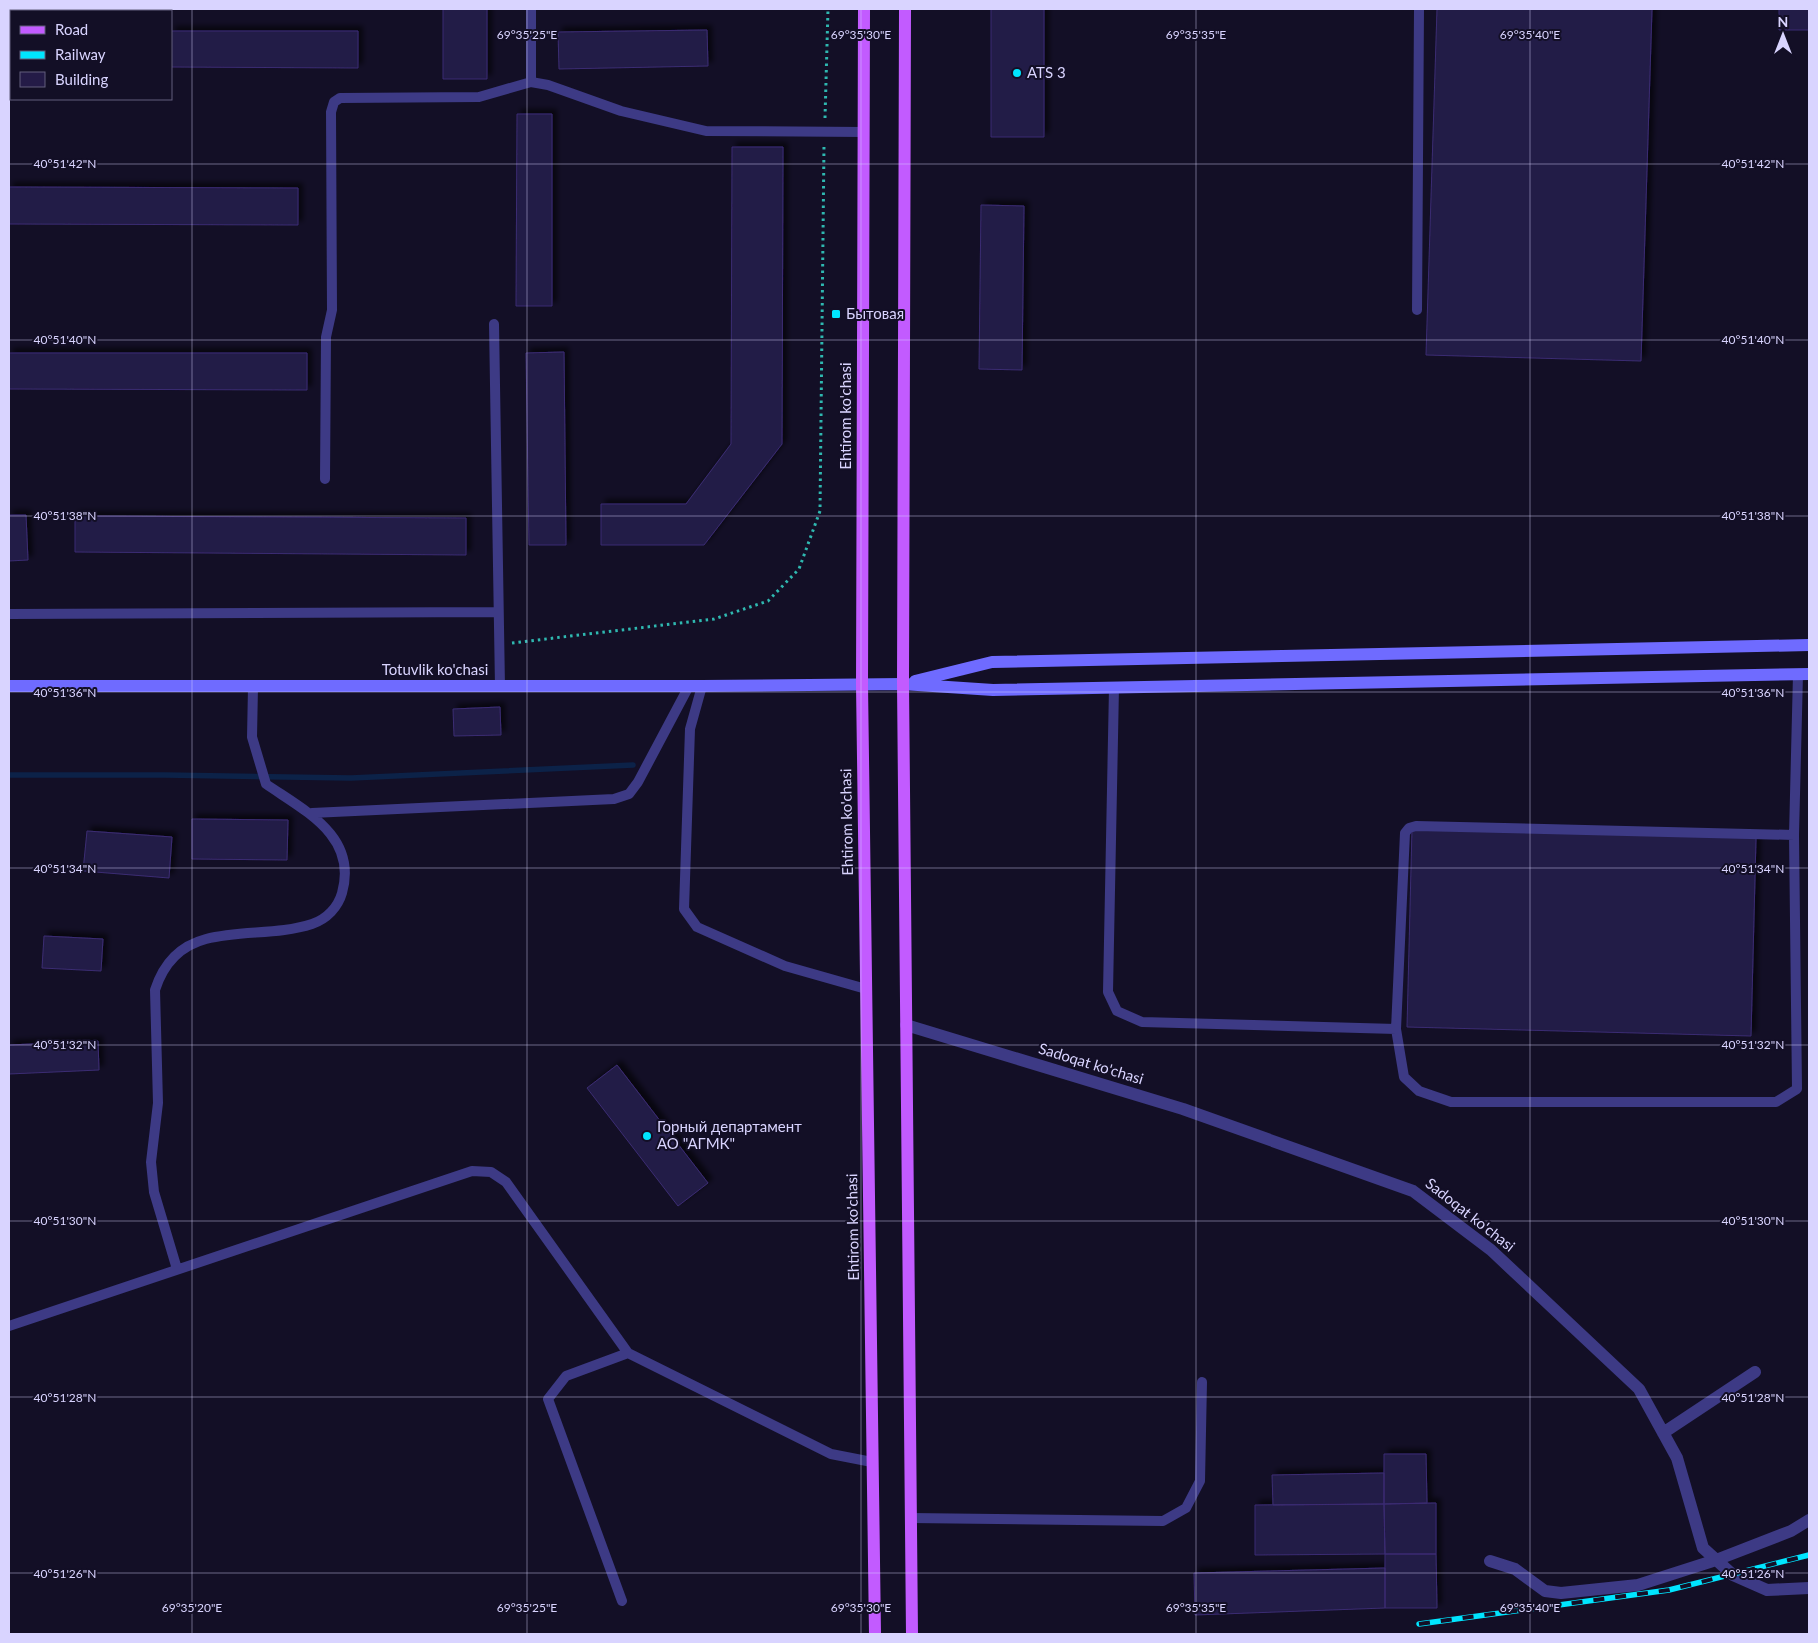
<svg xmlns="http://www.w3.org/2000/svg" width="1818" height="1643" font-family="Lato,sans-serif">
<style>
.lines{fill:none;stroke-linecap:round;stroke-linejoin:round}
.stream{stroke:#0c2248;stroke-width:5.5}
.building{fill:#241b47;stroke:#3b2d73;filter:url(#shadow)}
.path{stroke:#2fb8b0;stroke-width:3;stroke-dasharray:2.5 4;stroke-linecap:butt}
.lane{stroke:#3d3a85;stroke-width:10}
.street{stroke:#3d3a85;stroke-width:12}
.secondary{stroke:#6f6bff;stroke-width:12}
.primary{stroke:#c25bff;stroke-width:12}
.rail-casing{stroke:#00e5ff;stroke-width:5.5}
.rail{stroke:#130f26;stroke-width:4;stroke-dasharray:11;stroke-linecap:butt}
.ticks{fill:none;stroke:#d9d4ff;stroke-width:1;stroke-opacity:0.45}
.poi-dot{fill:#00e5ff;stroke:#130f26;stroke-width:2}
.labels{text-anchor:middle;stroke-width:4;stroke-linejoin:round;paint-order:stroke}
.poi-label{font-size:15px;fill:#d9d4ff;stroke:#130f26;text-anchor:start}
.street-label{font-size:15px;fill:#d9d4ff;stroke:#130f26}
.ticks-label{font-size:12px;text-anchor:middle;fill:#d9d4ff;stroke:#130f26;stroke-width:4;stroke-linejoin:round;paint-order:stroke}
</style>
<defs>
<filter id="shadow"><feDropShadow dx="4.5" dy="-4.5" stdDeviation="2.5" flood-color="#0009"/></filter>
</defs>
<rect width="100%" height="100%" fill="#130f26"/>
<g class="lines">
<path class="stream" d="M9 775H165L351 778 633 765"/>
</g>
<path class="building" d="M443 9H487V79H443Z
M991 9H1044V137H991Z
M1437 9H1652L1641 361 1426 355Z
M1779 9H1809V30H1779Z
M9 30H11V67H9Z
M707 30 708 66 559 69 558 32Z
M171 31H358V68L171 67Z
M517 114H552V306H516Z
M732 147H783L782 444 704 545H601V504H686L731 444Z
M9 187 298 188V225L9 224Z
M981 205 1024 206 1022 370 979 369Z
M564 352 566 545H529L526 353Z
M9 353H307V390L9 389Z
M9 515H26L28 560 9 561Z
M75 516 466 518V555L75 552Z
M500 707 501 735 454 736 453 709Z
M192 819 288 820 287 860 192 859Z
M1412 829 1756 838 1751 1036 1407 1027Z
M87 831 172 837 169 878 83 871Z
M44 936 103 939 101 971 42 968Z
M98 1041 99 1070 9 1074V1045Z
M617 1065 708 1183 678 1206 587 1088Z
M1384 1454H1426L1427 1503 1384 1504Z
M1384 1473V1504L1273 1505 1272 1475Z
M1436 1503V1554H1385L1384 1504Z
M1384 1504 1385 1554 1255 1555V1505Z
M1385 1554H1436L1437 1608H1385Z
M1385 1568V1608L1195 1615 1194 1573Z"/>
<g class="lines">
<path class="path" d="M825 118 828 9
M512 643 714 619 768 601 799 569 820 511 824 144"/>
<path class="lane" d="M531 9V82
M1417 310 1419 9
M494 324 500 687
M325 479 326 337 332 310 331 112 334 102 340 98 479 97 531 82 548 85 621 111 706 131 864 132
M9 614 498 612
M702 686 690 729 684 909 697 927 785 966 866 989
M1114 687 1108 992 1117 1011 1142 1022 1396 1029
M312 813 614 799 629 794 638 782 689 686
M1794 835 1416 826 1409 828 1405 833 1396 1029 1404 1077 1419 1091 1451 1102H1776L1797 1089 1794 835 1798 674
M177 1269 154 1192 151 1162 158 1103 155 990C163 965 179 946 206 939 241 930 278 935 312 924 327 919 338 907 342 893 358 836 305 811 266 784L252 737 253 687
M9 1326 472 1171 491 1172 506 1182 628 1353 831 1454 872 1462
M910 1518 1163 1521 1186 1508 1200 1481 1202 1382
M622 1601 548 1399 566 1376 628 1353"/>
<path class="street" d="M906 1025 1183 1109 1413 1191 1491 1250 1639 1389 1677 1458 1703 1548 1733 1575 1767 1590 1809 1588
M1663 1433 1755 1372
M1490 1561 1515 1569 1545 1591 1561 1593 1638 1585 1716 1560 1791 1531 1809 1520"/>
<path class="secondary" d="M915 681 992 662 1809 645
M9 686H702L903 684 993 690 1809 674"/>
<path class="primary" d="M864 9 862 685 875 1634
M905 9 903 684 912 1634"/>
<g class="rail-casing">
<path id="rail" d="M1419 1624 1669 1590 1809 1555"/>
</g>
<use href="#rail" class="rail"/>
</g>
<path class="ticks" d="M192 9V1634M527 9V1634M861 9V1634M1196 9V1634M1530 9V1634M9 164H1809M9 340H1809M9 516H1809M9 692H1809M9 868H1809M9 1045H1809M9 1221H1809M9 1397H1809M9 1573H1809"/>
<g class="poi-dot">
<circle cx="1017" cy="73" r="5"/>
<rect x="831" y="309" width="10" height="10" rx="2.5"/>
<circle cx="647" cy="1136" r="5"/>
</g>
<g class="labels">
<g class="poi-label">
<text x="1027" y="78">ATS 3</text>
<text x="846" y="319">Бытовая</text>
<text x="657" y="1132">Горный департамент<tspan x="657" dy="17">АО "АГМК"</tspan></text>
</g>
<g class="street-label">
<text transform="translate(846 416) rotate(-90)" y="5">Ehtirom ko'chasi</text>
<text x="435" y="675">Totuvlik ko'chasi</text>
<text transform="translate(847 822) rotate(-91)" y="5">Ehtirom ko'chasi</text>
<text transform="translate(1091 1064) rotate(17)" y="5">Sadoqat ko'chasi</text>
<text transform="translate(1470 1215) rotate(38)" y="5">Sadoqat ko'chasi</text>
<text transform="translate(853 1227) rotate(-91)" y="5">Ehtirom ko'chasi</text>
</g>
</g>
<g class="ticks-label">
<text x="527" y="39">69°35'25"E</text>
<text x="861" y="39">69°35'30"E</text>
<text x="1196" y="39">69°35'35"E</text>
<text x="1530" y="39">69°35'40"E</text>
<text x="65" y="168">40°51'42"N</text>
<text x="1753" y="168">40°51'42"N</text>
<text x="65" y="344">40°51'40"N</text>
<text x="1753" y="344">40°51'40"N</text>
<text x="65" y="520">40°51'38"N</text>
<text x="1753" y="520">40°51'38"N</text>
<text x="65" y="697">40°51'36"N</text>
<text x="1753" y="697">40°51'36"N</text>
<text x="65" y="873">40°51'34"N</text>
<text x="1753" y="873">40°51'34"N</text>
<text x="65" y="1049">40°51'32"N</text>
<text x="1753" y="1049">40°51'32"N</text>
<text x="65" y="1225">40°51'30"N</text>
<text x="1753" y="1225">40°51'30"N</text>
<text x="65" y="1402">40°51'28"N</text>
<text x="1753" y="1402">40°51'28"N</text>
<text x="65" y="1578">40°51'26"N</text>
<text x="1753" y="1578">40°51'26"N</text>
<text x="192" y="1612">69°35'20"E</text>
<text x="527" y="1612">69°35'25"E</text>
<text x="861" y="1612">69°35'30"E</text>
<text x="1196" y="1612">69°35'35"E</text>
<text x="1530" y="1612">69°35'40"E</text>
</g>
<rect width="1818" height="1643" fill="none" stroke="#d9d4ff" stroke-width="20"/>
<rect x="10" y="10" width="162" height="90" fill="#130f26" stroke="#625e7d"/>
<rect x="20" y="26" width="25" height="8" fill="#c25bff" stroke="#625e7d"/>
<text x="55" y="35" font-size="15" fill="#d9d4ff">Road</text>
<rect x="20" y="51" width="25" height="8" fill="#00e5ff" stroke="#625e7d"/>
<text x="55" y="60" font-size="15" fill="#d9d4ff">Railway</text>
<rect x="20" y="72" width="25" height="15" fill="#241b47" stroke="#625e7d"/>
<text x="55" y="85" font-size="15" fill="#d9d4ff">Building</text>
<g transform="translate(1783 35)" stroke="#130f26" stroke-width="4" paint-order="stroke">
<path d="M0-4L9 19L0 12L-9 19Z" fill="#d9d4ff"/>
<text y="-8" font-size="14" font-weight="bold" text-anchor="middle" fill="#d9d4ff">N</text>
</g>
</svg>
